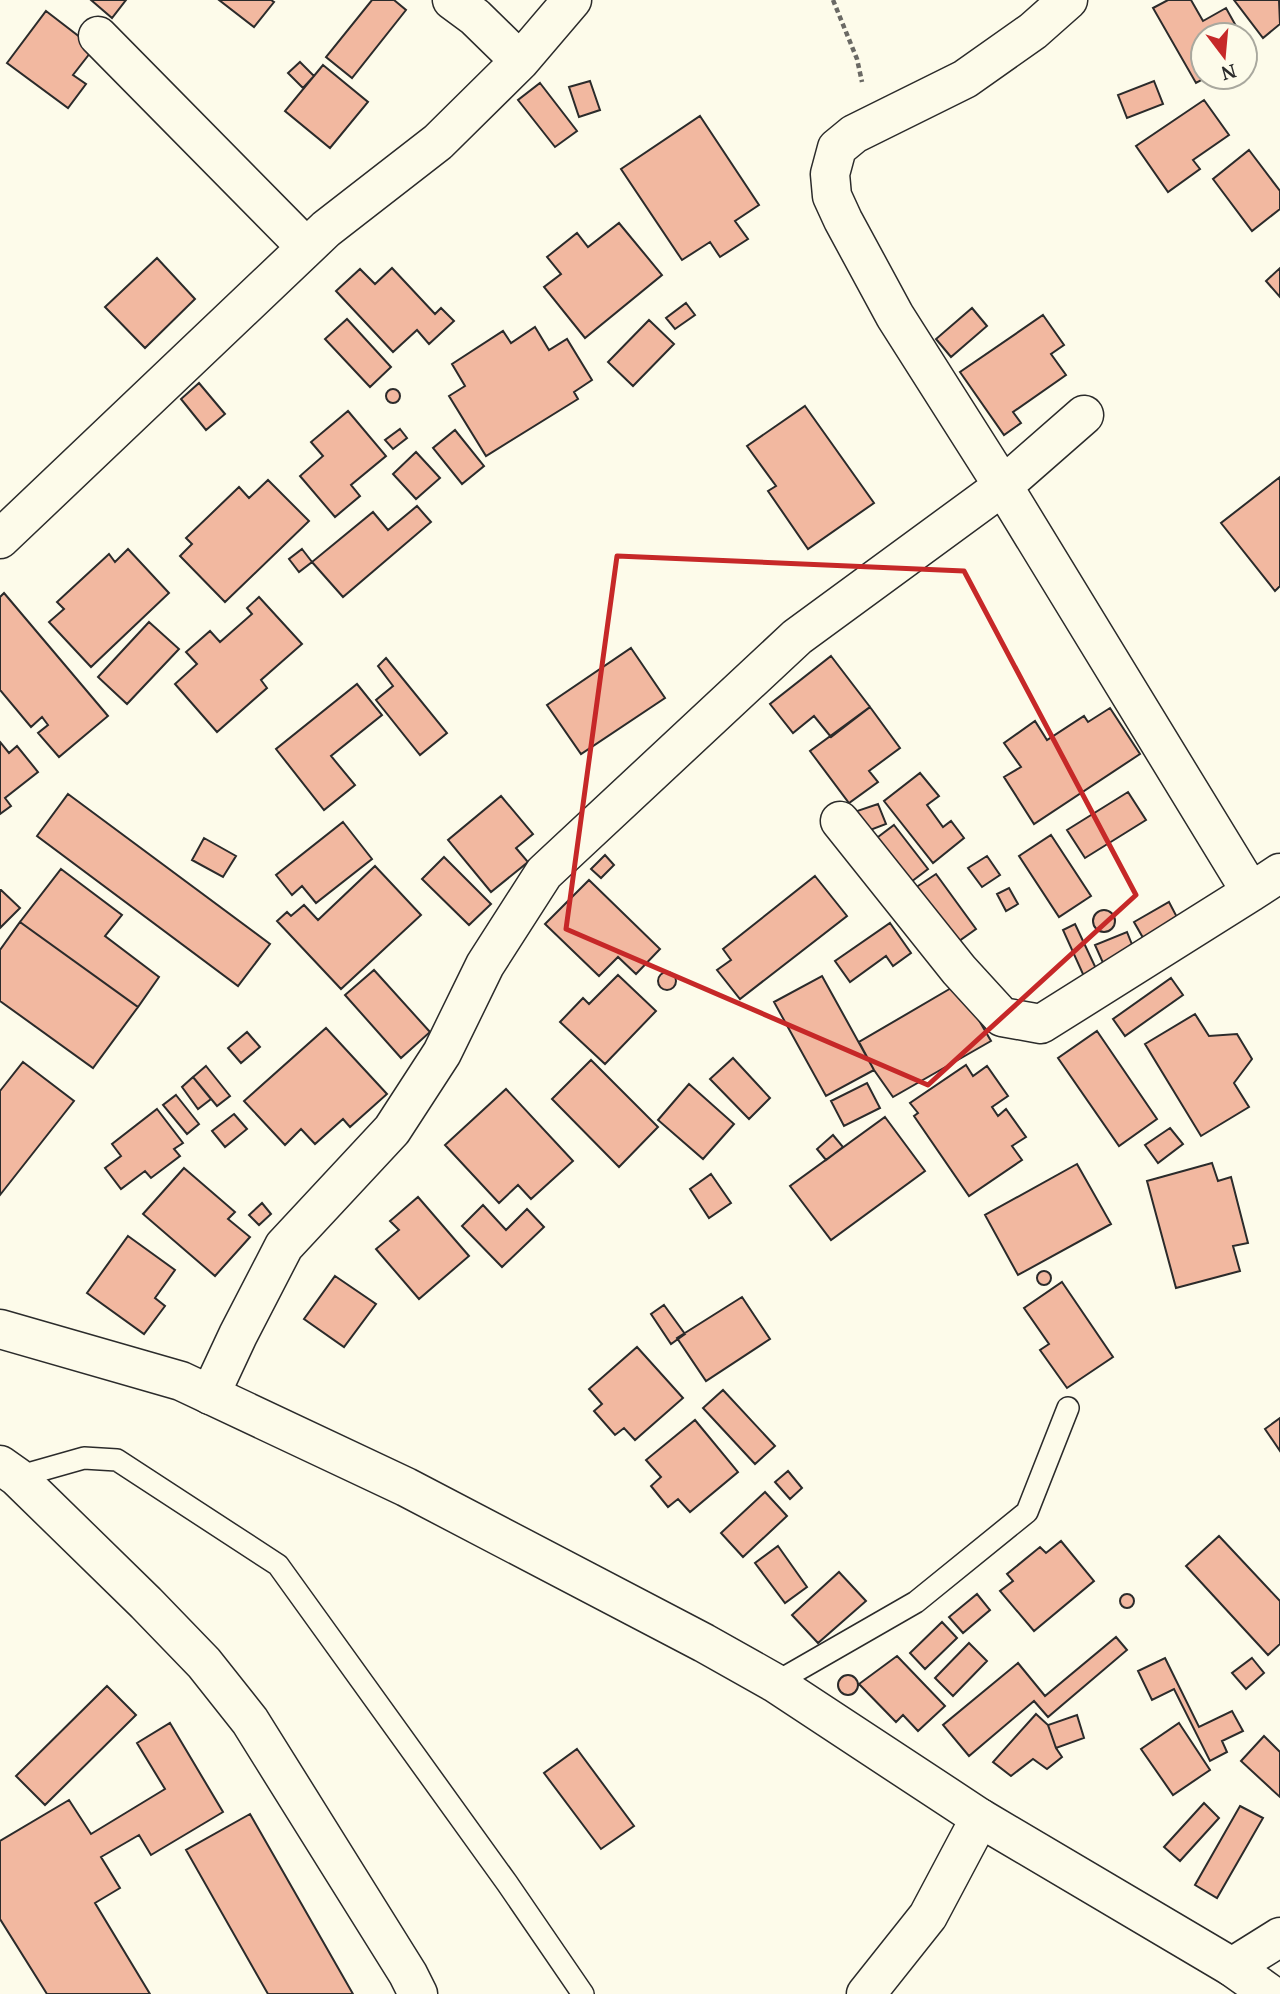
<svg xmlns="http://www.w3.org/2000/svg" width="1280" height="1994" font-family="'PT Serif',serif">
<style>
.building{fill:#f2b8a0;stroke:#2b2b2b;stroke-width:2}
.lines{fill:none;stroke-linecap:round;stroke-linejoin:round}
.service-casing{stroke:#2b2b2b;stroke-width:24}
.minor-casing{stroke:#2b2b2b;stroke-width:41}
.tertiary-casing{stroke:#2b2b2b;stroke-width:41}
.path{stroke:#6a6964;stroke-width:4.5;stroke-dasharray:5 3.5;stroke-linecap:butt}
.service{stroke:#fdfbea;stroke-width:21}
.minor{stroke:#fdfbea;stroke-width:38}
.tertiary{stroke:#fdfbea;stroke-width:38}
.marked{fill:none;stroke:#c62828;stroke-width:5;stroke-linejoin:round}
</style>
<rect width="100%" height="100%" fill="#fdfbea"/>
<path class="building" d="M91 0H126L112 18Z
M219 0H271L274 2 254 27Z
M372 0H394L406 10 352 78 326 57Z
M1168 0H1191L1203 21 1226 8 1241 35H1203V77H1207L1196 83 1153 8Z
M1234 0H1279L1280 24 1263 38Z
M46 11 94 48 73 75 86 84 68 108 7 63Z
M300 62 314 76 303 88 288 73Z
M323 65 368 102 330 148 285 111Z
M590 81 600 110 579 117 569 87Z
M1154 81 1163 104 1127 118 1118 95Z
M540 83 577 131 555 147 518 100Z
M1204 100 1229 135 1193 160 1200 169 1168 192 1136 146Z
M700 116 759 205 735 221 748 239 720 257 710 242 682 260 621 169Z
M1249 150 1280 191V209L1252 231 1213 179Z
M619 223 662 275 585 338 544 287 561 274 547 257 577 233 588 247Z
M157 258 195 299 145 348 105 307Z
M392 268 435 314 441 308 454 321 429 344 417 330 393 352 336 291 360 269 375 284Z
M1280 268V297L1266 281Z
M686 303 695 315 675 329 666 318Z
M972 308 987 326 951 357 936 339Z
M1043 315 1064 345 1051 354 1066 375 1013 412 1021 423 1004 435 960 372Z
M347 319 391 367 370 387 325 339Z
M649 320 674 344 633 386 608 362Z
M535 327 549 350 567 339 592 380 574 392 578 399 486 456 449 396 465 386 452 364 503 331 511 343Z
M199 383 225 414 206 430 181 399Z
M386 396a7 7 0 1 1 14 0a7 7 0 1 1-14 0Z
M805 406 874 503 808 549 768 491 776 486 747 446Z
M348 411 386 456 351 485 360 496 335 517 300 476 323 456 311 442Z
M400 429 407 438 393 449 385 440Z
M455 430 484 466 462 484 433 448Z
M416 452 440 478 416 499 393 474Z
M1280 477V586L1275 591 1221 523Z
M268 480 309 521 225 602 180 556 192 544 186 538 239 487 249 498Z
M417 506 431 522 343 597 312 562 373 512 388 530Z
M128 549 169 593 91 667 49 622 64 609 57 602 109 554 115 562Z
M302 549 312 562 299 572 289 559Z
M4 593 108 716 59 757 38 733 48 725 42 717 31 727 0 690V597Z
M259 597 302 644 261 680 267 688 217 732 175 684 197 664 186 652 210 631 220 642 252 614 247 608Z
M149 622 179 649 127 704 98 677Z
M631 648 665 698 581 754 547 705Z
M831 656 870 707 831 737 814 716 793 733 770 704Z
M386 658 447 733 420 755 376 700 393 686 378 666Z
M357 684 382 715 331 756 355 785 324 810 276 749Z
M870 707 900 748 869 771 878 782 849 803 810 751Z
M1110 708 1140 754 1034 824 1004 777 1021 767 1004 743 1035 721 1047 740 1084 716 1088 722Z
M0 742 9 753 17 746 38 772 5 798 11 806 0 814Z
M920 773 939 796 927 805 943 827 951 821 964 838 933 863 884 801Z
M1128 792 1146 820 1085 858 1067 830Z
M68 794 270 944 238 986 37 836Z
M501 796 533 834 516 848 528 862 491 892 448 840Z
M878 804 886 824 865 832 857 811Z
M343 822 372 859 316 903 302 886 292 895 276 875Z
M894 825 928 869 911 882 870 843Z
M1051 835 1091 896 1059 917 1019 856Z
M204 838 236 856 223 877 192 860Z
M605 855 614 865 601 878 591 869Z
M987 856 1000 875 982 887 968 868Z
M444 857 491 904 469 925 422 879Z
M375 866 421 915 341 989 277 921 287 912 291 916 304 905 318 920Z
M61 869 122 915 105 936 159 977 138 1007 20 922Z
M936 874 976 929 952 946 912 890Z
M815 876 847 916 740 999 717 970 731 960 723 949Z
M589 880 660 949 636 974 618 957 599 976 545 924Z
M1009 888 1018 904 1006 911 997 894Z
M1 890 20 908 0 928V890Z
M1169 902 1180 923 1146 943 1134 922Z
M1093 921a11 11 0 1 1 22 0a11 11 0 1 1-22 0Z
M20 922 138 1007 93 1068 0 1001V950Z
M890 923 911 953 893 966 886 956 850 982 835 961Z
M1075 924 1100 977 1087 983 1063 930Z
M1127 932 1135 952 1104 965 1095 945Z
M374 970 430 1032 401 1058 345 995Z
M658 981a9 9 0 1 1 18 0a9 9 0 1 1-18 0Z
M618 975 656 1011 605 1064 560 1022 583 998 589 1004Z
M822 976 874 1070 826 1096 774 1002Z
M1171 978 1183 995 1125 1036 1113 1019Z
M958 984 991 1041 893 1097 874 1070 859 1042Z
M1195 1014 1209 1036 1237 1034 1252 1059 1234 1083 1249 1107 1201 1136 1145 1044Z
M326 1028 387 1094 350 1127 343 1119 315 1144 301 1129 285 1145 244 1101Z
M1097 1031 1157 1119 1119 1146 1058 1058Z
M247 1032 260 1047 241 1063 228 1048Z
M733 1058 770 1098 749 1119 710 1079Z
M591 1060 658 1127 619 1167 552 1099Z
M23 1062 74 1101 0 1195V1091Z
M966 1065 973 1076 987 1066 1008 1096 992 1107 998 1116 1006 1109 1026 1137 1012 1146 1022 1160 969 1196 914 1116 918 1113 910 1103Z
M206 1066 230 1096 217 1106 193 1077Z
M193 1077 211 1099 198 1109 182 1087Z
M867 1083 880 1108 844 1126 831 1101Z
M689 1084 734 1124 703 1159 658 1120Z
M506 1089 573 1161 531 1199 518 1185 499 1203 445 1145Z
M176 1095 199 1124 187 1134 163 1105Z
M157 1109 183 1143 174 1149 180 1156 151 1178 145 1171 121 1189 105 1168 121 1156 112 1144Z
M234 1114 247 1129 225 1147 212 1131Z
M885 1117 925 1171 831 1240 790 1186Z
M1170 1128 1183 1144 1158 1163 1145 1145Z
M833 1135 843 1147 826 1160 817 1149Z
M1212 1163 1218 1181 1231 1177 1248 1243 1233 1246 1240 1271 1176 1288 1147 1181Z
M1077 1164 1111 1224 1018 1275 985 1215Z
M184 1168 235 1212 228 1219 250 1237 215 1276 143 1214Z
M711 1174 731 1203 709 1218 690 1189Z
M418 1197 469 1256 419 1299 376 1249 399 1230 390 1221Z
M262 1203 271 1214 259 1225 249 1215Z
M483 1205 506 1230 527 1209 544 1227 502 1267 462 1226Z
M128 1236 175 1270 155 1298 165 1306 144 1334 87 1293Z
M1037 1278a7 7 0 1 1 14 0a7 7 0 1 1-14 0Z
M335 1276 376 1304 344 1347 304 1319Z
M1062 1282 1113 1357 1067 1388 1040 1350 1049 1344 1024 1308Z
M742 1297 770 1339 706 1381 677 1338Z
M664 1305 685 1334 671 1344 651 1314Z
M637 1347 683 1398 635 1440 624 1428 615 1435 594 1411 602 1404 589 1389Z
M723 1390 775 1446 755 1464 703 1408Z
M1280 1418V1451L1265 1429Z
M695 1420 738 1472 690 1512 678 1499 668 1507 651 1486 661 1477 646 1460Z
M788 1471 802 1488 790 1499 775 1482Z
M765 1492 787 1516 743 1557 721 1533Z
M1219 1536 1280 1601V1644L1268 1655 1186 1566Z
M1061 1541 1094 1581 1034 1631 1000 1591 1013 1581 1007 1574 1040 1547 1046 1553Z
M778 1546 807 1587 785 1603 755 1563Z
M839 1572 866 1601 818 1643 792 1615Z
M977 1594 990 1610 963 1633 949 1617Z
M1120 1601a7 7 0 1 1 14 0a7 7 0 1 1-14 0Z
M942 1622 957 1638 925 1669 910 1653Z
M1116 1637 1127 1650 1048 1717 1034 1701 969 1756 943 1725 1018 1663 1045 1696Z
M969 1643 987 1661 953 1696 935 1678Z
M897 1656 945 1706 918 1731 903 1715 896 1722 859 1684Z
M1165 1658 1199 1727 1232 1711 1243 1731 1222 1741 1227 1752 1210 1761 1174 1689 1152 1700 1138 1671Z
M1252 1658 1264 1673 1246 1689 1232 1673Z
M838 1685a10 10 0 1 1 20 0a10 10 0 1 1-20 0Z
M107 1686 136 1715 45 1805 16 1776Z
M1036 1714 1048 1725 1056 1748 1062 1757 1047 1769 1033 1759 1011 1776 993 1762Z
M1077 1715 1084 1738 1056 1748 1048 1725Z
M170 1723 223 1812 151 1855 139 1835 101 1857 120 1888 95 1903 150 1994H47L0 1919V1841L69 1800 91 1834 165 1789 137 1743Z
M1179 1723 1210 1770 1173 1795 1141 1749Z
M1264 1736 1280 1752V1797L1241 1761Z
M577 1749 634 1826 601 1849 544 1773Z
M1204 1803 1219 1818 1180 1861 1164 1847Z
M1240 1806 1263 1818 1217 1898 1195 1885Z
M250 1814 353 1994H268L186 1850Z"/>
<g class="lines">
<g class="service-casing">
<path id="service" d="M17 1477 84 1458 117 1460 278 1565 507 1883 583 1994
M775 1683 916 1602 1027 1512 1068 1408"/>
</g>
<g class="minor-casing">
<path id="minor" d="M452 0 475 17 520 61
M1068 0 1033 31 965 79 854 134 837 148 830 174 832 196 843 220 895 316 1003 486 1251 892
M98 36 306 247
M0 539 326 229 438 142 520 61 572 0
M840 821 959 970 1002 1017 1041 1024 1251 892 1280 873
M210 1395 238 1335 284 1246 392 1130 442 1053 485 965 544 873 797 637 1003 486 1084 415
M0 1465 17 1477 146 1603 204 1663 250 1721 408 1974 418 1994
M1232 1967 1280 1937
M866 1994 928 1916 980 1818"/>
</g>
<g class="tertiary-casing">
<path id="tertiary" d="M0 1329 181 1381 406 1487 704 1643 775 1683 980 1818 1232 1967 1270 1994"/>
</g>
<path class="path" d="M833 0 857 59 862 82"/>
<use href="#service" class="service"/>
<use href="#minor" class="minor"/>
<use href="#tertiary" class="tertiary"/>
</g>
<path class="marked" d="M617 556 964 571 1136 895 928 1085 566 929Z"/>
<g transform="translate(1224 56) rotate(164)"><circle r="33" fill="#fdfbea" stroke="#a9a89e" stroke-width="2"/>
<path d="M0-5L12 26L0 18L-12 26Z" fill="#c62828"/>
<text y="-10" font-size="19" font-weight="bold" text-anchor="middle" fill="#2b2b2b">N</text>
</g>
</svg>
